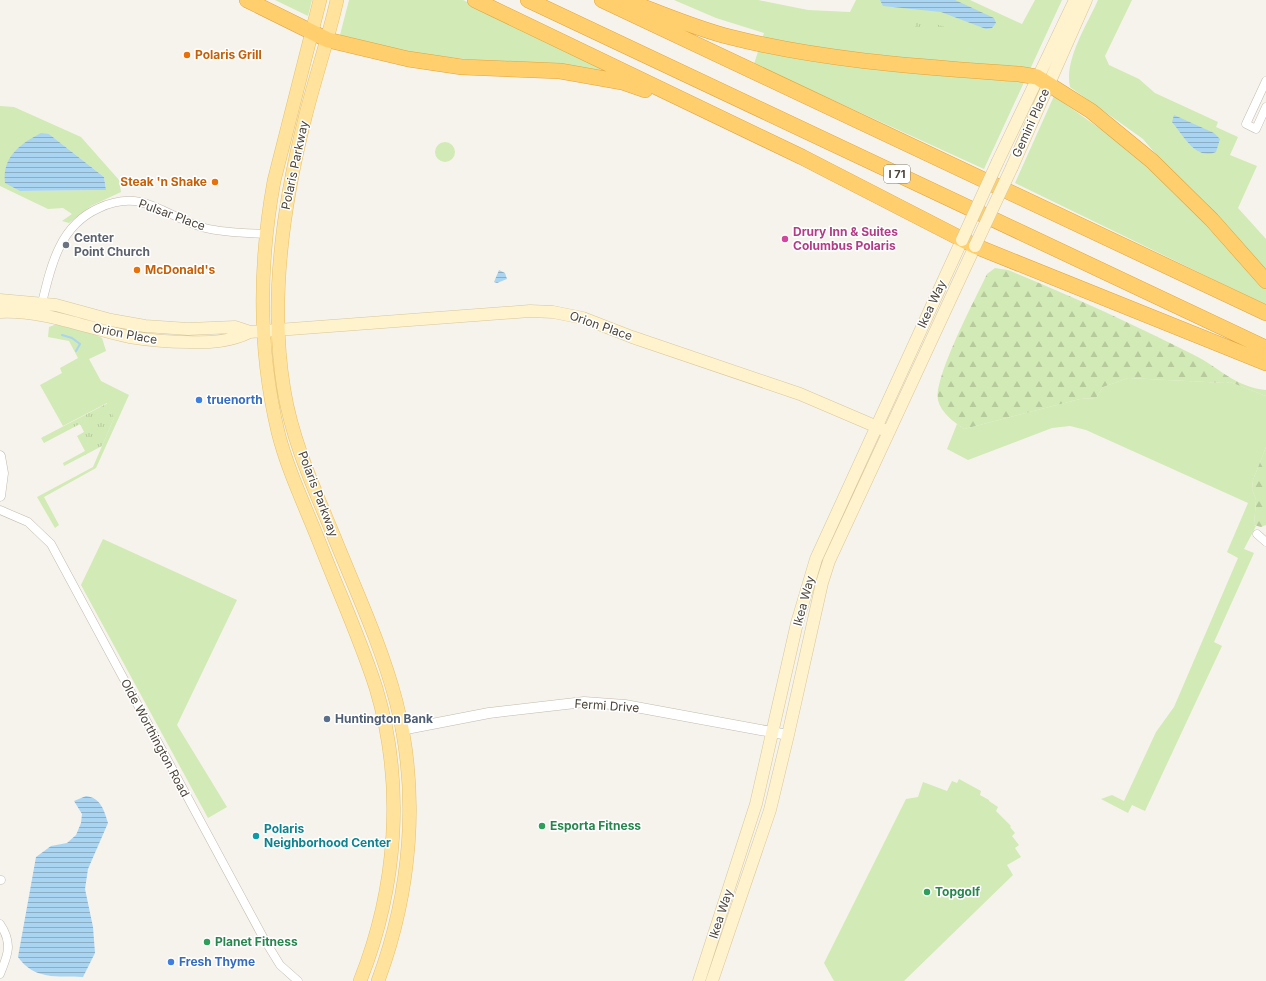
<svg xmlns="http://www.w3.org/2000/svg" width="1266" height="981" font-family="Inter,sans-serif">
<style>
.grass{fill:#d2eab5;fill-rule:evenodd}
.forest{fill:url(#forest-firs)}
.park{fill:url(#park-tufts)}
.water{fill:url(#water-rules)}
.lines{fill:none;stroke-linecap:round;stroke-linejoin:round}
.stream{stroke:#a9d4f2;stroke-width:2}
.minor-casing{stroke:#c2bbae;stroke-width:9}
.tertiary-casing{stroke:#c2bbae;stroke-width:11}
.secondary-casing{stroke:#d6c79b;stroke-width:13}
.primary-casing{stroke:#e6c16a;stroke-width:14}
.motorway-casing{stroke:#e0a43c;stroke-width:16}
.minor{stroke:#fff;stroke-width:8}
.tertiary{stroke:#fff;stroke-width:10}
.secondary{stroke:#fff3cd;stroke-width:12}
.primary{stroke:#ffe39c;stroke-width:13}
.motorway{stroke:#ffcf6e;stroke-width:15}
.secondary-bridge-casing{stroke:#d6c79b;stroke-width:13;stroke-linecap:butt}
.secondary-bridge{stroke:#fff3cd;stroke-width:12}
.food-dot{fill:#e8710a;stroke:#fff;stroke-width:1.5}
.hotel-dot{fill:#d1479c;stroke:#fff;stroke-width:1.5}
.worship-dot{fill:#6b7280;stroke:#fff;stroke-width:1.5}
.shop-dot{fill:#3f7fe0;stroke:#fff;stroke-width:1.5}
.service-dot{fill:#5c6f8a;stroke:#fff;stroke-width:1.5}
.leisure-dot{fill:#2e9e5b;stroke:#fff;stroke-width:1.5}
.culture-dot{fill:#0f9aa8;stroke:#fff;stroke-width:1.5}
.labels{text-anchor:middle;stroke-width:3;stroke-linejoin:round;paint-order:stroke}
.shield{fill:#fff;stroke:#817c74;stroke-width:1}
.shield-label{font-size:11px;font-weight:bold;fill:#4b4439}
.food-label{font-size:12px;font-weight:bold;fill:#c56008;stroke:#fff;text-anchor:start}
.street-label{font-size:12px;fill:#4b4439;stroke:#fff}
.hotel-label{font-size:12px;font-weight:bold;fill:#b23c85;stroke:#fff;text-anchor:start}
.worship-label{font-size:12px;font-weight:bold;fill:#5b616d;stroke:#fff;text-anchor:start}
.shop-label{font-size:12px;font-weight:bold;fill:#366cbe;stroke:#fff;text-anchor:start}
.service-label{font-size:12px;font-weight:bold;fill:#4e5e75;stroke:#fff;text-anchor:start}
.leisure-label{font-size:12px;font-weight:bold;fill:#27864d;stroke:#fff;text-anchor:start}
.culture-label{font-size:12px;font-weight:bold;fill:#0d838f;stroke:#fff;text-anchor:start}
</style>
<defs>
<pattern id="forest-firs" width="22" height="20" patternUnits="userSpaceOnUse"><rect width="22" height="20" fill="#d2eab5"/><path d="M5 1l3.5 6h-7zM16 11l3.5 6h-7z" fill="#b6ca9c"/></pattern>
<pattern id="park-tufts" width="24" height="20" patternUnits="userSpaceOnUse"><rect width="24" height="20" fill="#d2eab5"/><path d="M3 7l-1-3M5 7V3M7 7l1-3M15 17l-1-3M17 17v-4M19 17l1-3" fill="none" stroke="#b6ca9c"/></pattern>
<pattern id="water-rules" width="6" height="5" patternUnits="userSpaceOnUse"><rect width="6" height="5" fill="#a9d4f2"/><path d="M0 2.5h6" fill="none" stroke="#8caec5"/></pattern>
</defs>
<rect width="100%" height="100%" fill="#f6f3ec"/>
<path class="grass" d="M275 0H312L308 16Z
M349 0H463L620 75 536 63 474 60 412 53 340 35Z
M674 0H758L808 10 850 12 856 0H970L1022 24 1035 0H1062L984 169 754 64 764 33 716 18Z
M1098 0H1132L1105 56 1109 65 1139 79 1155 93 1218 122 1216 127 1238 137 1230 155 1257 166 1238 208 1266 239V273L1206 203 1160 159 1143 139 1070 87C1064 60 1087 25 1098 0Z
M1054 96 1137 155 1266 285V305L1015 183Z
M0 106 14 107 81 137 119 180 121 192 91 206 69 223 62 221 72 214 63 208 48 209 0 186ZM49 134 104 177 106 190 21 191Z
M435 152a10 10 0 1 1 20 0a10 10 0 1 1-20 0Z
M57 324 90 332 102 338 106 351 89 359 101 381 129 395 96 468 44 497 59 525 55 528 37 497 93 467 114 418 107 403 63 426 40 385 62 373 60 368 78 358 69 341 48 337 49 327Z
M1128 378 1226 383 1230 382 1266 396V447L1253 480 1252 489 1256 500 1254 525 1256 526 1244 549 1254 553 1214 642 1222 646 1145 811 1132 805 1128 813 1101 799 1112 795 1124 801 1156 732 1174 707 1238 558 1227 552 1248 503 1086 430 1070 426 1052 428 968 460 947 449 957 424 964 429 1080 399 1096 398 1103 387Z
M103 539 237 600 177 725 227 807 208 818 81 585Z
M959 779 981 791 980 795 989 800V801L998 807 996 811 1011 826 1010 827 1015 833 1012 836 1019 845 1015 848 1021 857 1007 865 1013 875 904 981H834L824 963 906 799 918 797 923 782 947 791 952 781 957 783Z"/>
<path class="forest" d="M995 268 1008 270C1071 296 1133 324 1194 355 1220 368 1235 387 1266 390V396L1230 382 1226 383 1128 378 1103 387 1096 398 1080 399 964 429C954 422 941 413 938 400 934 376 976 298 987 274Z
M1266 447V525L1261 527 1254 525 1256 500 1252 489 1253 480Z"/>
<path class="park" d="M918 19 949 28 947 36 915 27V20Z
M108 403 114 418 102 446 64 466 63 463 85 451 77 436 84 432 80 424 44 443 41 438Z"/>
<path class="water" d="M880 0H955L994 18 996 23 992 28 986 29 941 12 883 6Z
M1174 115 1214 133 1220 139 1216 152C1196 161 1183 135 1172 122Z
M41 133 49 134 104 177 106 190 20 191 5 183C2 157 20 144 41 133Z
M499 270 505 273 507 279 497 283 494 282Z
M86 796C101 798 104 810 108 823L88 869 85 889 93 927 95 953 83 977C57 976 34 980 18 957L36 857 51 846 67 843 76 835 81 823 82 814 74 801Z"/>
<g class="lines">
<path class="stream" d="M62 335 72 338 80 344 76 351"/>
<g class="minor-casing">
<path id="minor" d="M1266 81 1246 124 1256 129 1266 107
M42 303C51 265 60 225 99 208 112 202 126 199 140 202 162 207 182 222 205 228 225 233 246 233 266 234
M0 510 28 522 51 544 264 939 280 965 298 981
M1257 534 1266 542
M0 880H1
M0 924C13 943 8 955 0 974"/>
</g>
<g class="tertiary-casing">
<path id="tertiary" d="M0 456 3 473 0 496
M401 730 489 713 584 702 625 705 788 735"/>
</g>
<g class="secondary-casing">
<path id="secondary" d="M998 161 1075 0
M1012 167 1086 0
M0 300 56 305 111 320 145 326 188 329 235 327 250 332 530 311 553 312 583 318 632 337 800 394 889 432
M0 312C45 310 86 328 129 337 148 340 168 342 187 342 209 343 230 342 250 332
M699 981 756 804 797 623 816 559 962 240
M712 981 770 810 788 735 822 583 829 561 975 246"/>
</g>
<g class="primary-casing">
<path id="primary" d="M320 0 274 181C259 264 258 349 278 432 288 472 307 510 322 549 340 595 361 641 376 688 405 784 397 888 360 981
M337 0C328 40 315 78 305 118 283 205 269 301 284 390 292 440 314 488 333 534 355 589 381 644 396 701 420 794 411 892 378 981"/>
</g>
<g class="motorway-casing">
<path id="motorway" d="M247 0 328 40 408 59 462 67 560 71 622 82 645 90
M475 0 802 157 975 246 1266 363
M528 0 1266 348
M602 0 1266 313
M624 0C659 12 694 28 730 37 824 61 923 67 1019 74L1037 77 1091 111 1152 161 1212 220 1266 281"/>
</g>
<use href="#minor" class="minor"/>
<use href="#tertiary" class="tertiary"/>
<use href="#secondary" class="secondary"/>
<use href="#primary" class="primary"/>
<use href="#motorway" class="motorway"/>
<g class="secondary-bridge-casing">
<path id="secondary-bridge" d="M962 240 998 161
M975 246 1012 167"/>
</g>
<use href="#secondary-bridge" class="secondary-bridge"/>
</g>
<g class="food-dot">
<circle cx="187" cy="55" r="4"/>
<circle cx="215" cy="182" r="4"/>
<circle cx="137" cy="270" r="4"/>
</g>
<circle class="hotel-dot" cx="785" cy="239" r="4"/>
<circle class="worship-dot" cx="66" cy="245" r="4"/>
<g class="shop-dot">
<circle cx="199" cy="400" r="4"/>
<circle cx="171" cy="962" r="4"/>
</g>
<circle class="service-dot" cx="327" cy="719" r="4"/>
<g class="leisure-dot">
<circle cx="542" cy="826" r="4"/>
<circle cx="927" cy="892" r="4"/>
<circle cx="207" cy="942" r="4"/>
</g>
<circle class="culture-dot" cx="256" cy="836" r="4"/>
<g class="labels">
<rect class="shield" x="884" y="165" width="26" height="18" rx="3"/>
<g class="shield-label">
<text x="897" y="178">I 71</text>
</g>
<g class="food-label">
<text x="195" y="59">Polaris Grill</text>
<text x="207" y="186" text-anchor="end">Steak 'n Shake</text>
<text x="145" y="274">McDonald's</text>
</g>
<g class="street-label">
<text transform="translate(1031 123) rotate(-66)" y="4">Gemini Place</text>
<text transform="translate(295 165) rotate(-78)" y="4">Polaris Parkway</text>
<text transform="translate(172 215) rotate(20)" y="4">Pulsar Place</text>
<text transform="translate(932 304) rotate(-65)" y="4">Ikea Way</text>
<text transform="translate(601 326) rotate(19)" y="4">Orion Place</text>
<text transform="translate(125 334) rotate(11)" y="4">Orion Place</text>
<text transform="translate(318 494) rotate(69)" y="4">Polaris Parkway</text>
<text transform="translate(804 601) rotate(-75)" y="4">Ikea Way</text>
<text transform="translate(607 706) rotate(4)" y="4">Fermi Drive</text>
<text transform="translate(155 738) rotate(62)" y="4">Olde Worthington Road</text>
<text transform="translate(721 914) rotate(-72)" y="4">Ikea Way</text>
</g>
<g class="hotel-label">
<text x="793" y="236">Drury Inn &amp; Suites<tspan x="793" dy="14">Columbus Polaris</tspan></text>
</g>
<g class="worship-label">
<text x="74" y="242">Center<tspan x="74" dy="14">Point Church</tspan></text>
</g>
<g class="shop-label">
<text x="207" y="404">truenorth</text>
<text x="179" y="966">Fresh Thyme</text>
</g>
<g class="service-label">
<text x="335" y="723">Huntington Bank</text>
</g>
<g class="leisure-label">
<text x="550" y="830">Esporta Fitness</text>
<text x="935" y="896">Topgolf</text>
<text x="215" y="946">Planet Fitness</text>
</g>
<g class="culture-label">
<text x="264" y="833">Polaris<tspan x="264" dy="14">Neighborhood Center</tspan></text>
</g>
</g>
</svg>
